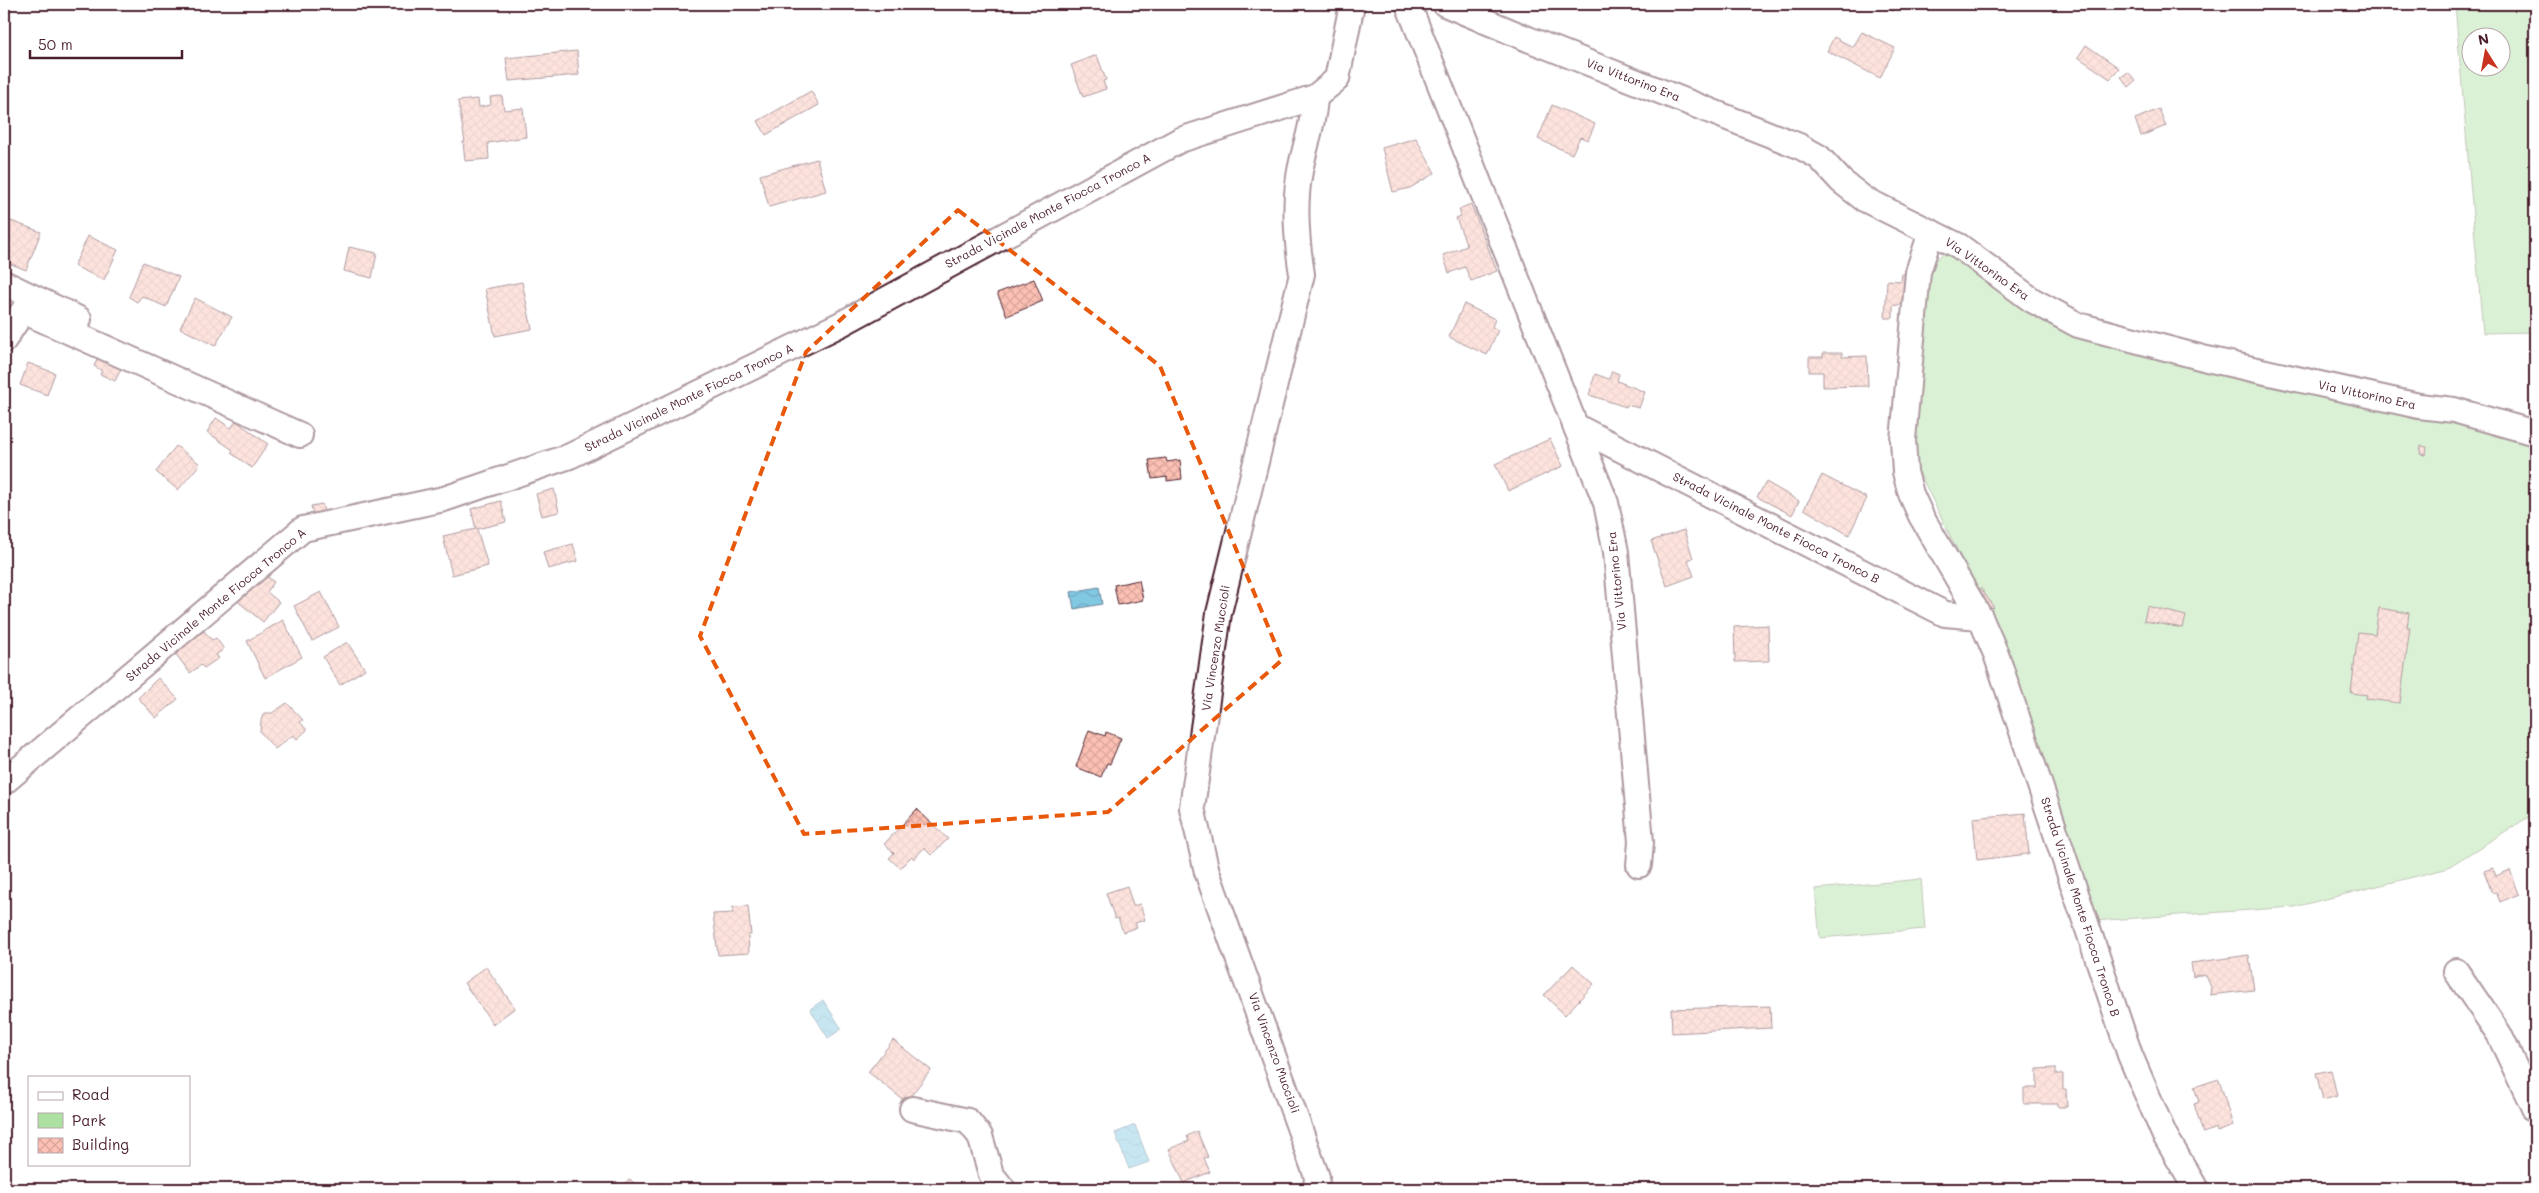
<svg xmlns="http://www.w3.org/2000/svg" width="2539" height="1193" font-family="Mali,sans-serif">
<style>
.park{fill:#ade1a2;stroke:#7c8066;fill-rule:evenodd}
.water{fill:url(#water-waves);stroke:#6b8499}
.building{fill:url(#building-cross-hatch);stroke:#4a1f2b}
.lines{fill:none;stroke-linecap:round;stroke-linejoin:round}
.street-casing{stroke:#4a1f2b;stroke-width:28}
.street{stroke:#fff;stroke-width:24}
.marked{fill:none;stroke:#e8590c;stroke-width:4;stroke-dasharray:10 6;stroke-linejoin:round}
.labels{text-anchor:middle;stroke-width:5;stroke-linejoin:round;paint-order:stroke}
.street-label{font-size:12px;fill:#4a1f2b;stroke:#fff}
</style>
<defs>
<pattern id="water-waves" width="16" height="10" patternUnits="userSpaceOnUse" patternTransform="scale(1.25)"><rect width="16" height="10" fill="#81c8e2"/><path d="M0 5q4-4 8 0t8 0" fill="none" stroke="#71abc2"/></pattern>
<pattern id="building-cross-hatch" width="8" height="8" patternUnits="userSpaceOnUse" patternTransform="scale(1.25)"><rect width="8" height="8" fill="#fcc1b4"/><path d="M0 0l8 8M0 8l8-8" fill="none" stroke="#daa59b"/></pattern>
</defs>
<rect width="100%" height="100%" fill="#fff"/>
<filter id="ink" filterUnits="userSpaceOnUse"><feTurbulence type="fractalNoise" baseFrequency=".02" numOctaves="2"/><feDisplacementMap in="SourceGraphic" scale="10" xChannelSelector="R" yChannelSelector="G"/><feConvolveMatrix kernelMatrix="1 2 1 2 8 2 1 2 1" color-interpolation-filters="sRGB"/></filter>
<g filter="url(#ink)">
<g class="park">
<path d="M2455,4H2535V332L2483,333ZM2472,38H2502V68H2472Z"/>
<polygon points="1949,246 2085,327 2535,434 2535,813 2445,869 2294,907 2093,921 1995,627 1915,464 1920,279"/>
<polygon points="1921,879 1925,929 1820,938 1815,889"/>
</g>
<g class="water">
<polygon points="1099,587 1102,604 1074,609 1071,592"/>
<polygon points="823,1000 842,1029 828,1038 810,1009"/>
<polygon points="1135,1125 1149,1162 1129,1169 1115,1133"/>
</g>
<g class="building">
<polygon points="1878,4 1896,4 1893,11"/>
<polygon points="1862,32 1895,48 1880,78 1827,51 1834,37 1853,47"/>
<polygon points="2086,45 2119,68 2110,79 2078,57"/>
<polygon points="577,51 579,75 509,81 506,58"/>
<polygon points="1097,55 1106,80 1103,81 1106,89 1083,97 1071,65"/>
<polygon points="2128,72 2136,81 2129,87 2121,77"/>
<polygon points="811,91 819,105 766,135 758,121"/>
<polygon points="502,96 504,110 523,108 526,137 488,143 489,159 465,161 463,142 465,142 458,101 478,99 479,107 491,105 490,97"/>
<polygon points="1552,105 1595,124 1588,140 1580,137 1572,154 1538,139"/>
<polygon points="2159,109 2166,126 2141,136 2135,119"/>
<polygon points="1416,138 1435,173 1410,188 1393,192 1382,148"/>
<polygon points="817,159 826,191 769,207 760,175"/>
<polygon points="1471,204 1497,271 1471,281 1465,267 1449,273 1443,255 1467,246 1456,218 1461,216 1459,209"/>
<polygon points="11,221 41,232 26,270 4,261 4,240"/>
<polygon points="88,236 118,250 104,280 74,266"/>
<polygon points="349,247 377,253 372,278 344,271"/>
<polygon points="143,262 179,277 166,307 142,296 137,302 129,297"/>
<polygon points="1902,274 1910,275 1907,303 1893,306 1893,318 1885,318 1887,280 1901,281"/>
<polygon points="1034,279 1043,301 1007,316 997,293"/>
<polygon points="522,282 532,329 495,336 485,289"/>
<polygon points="195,298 232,317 215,346 180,328"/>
<polygon points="1464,304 1495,319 1492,327 1498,330 1487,355 1449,337"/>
<polygon points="101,352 124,363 115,381 100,374 102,371 94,366"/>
<polygon points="1823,353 1842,353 1842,357 1867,356 1868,386 1823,387 1823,372 1809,372 1809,357 1823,357"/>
<polygon points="28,363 55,373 47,395 20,385"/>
<polygon points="1612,371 1619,374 1617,381 1645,392 1639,408 1627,405 1626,407 1589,395 1595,374 1609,379"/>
<polygon points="216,418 231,428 236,421 268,444 252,468 231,453 233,450 207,432"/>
<polygon points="1550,439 1563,466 1508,491 1495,464"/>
<polygon points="176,446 200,464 178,490 156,472"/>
<polygon points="2421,446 2427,447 2426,455 2420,454"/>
<polygon points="1166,458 1167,462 1180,460 1182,479 1167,481 1167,477 1152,479 1149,460"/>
<polygon points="1822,475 1867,498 1849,535 1804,509"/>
<polygon points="1766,482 1799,501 1792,515 1757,497"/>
<polygon points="554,489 559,512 542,516 536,494"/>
<polygon points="501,501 506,522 477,529 488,566 452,575 443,536 476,529 471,509"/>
<polygon points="322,504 326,518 315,520 311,506"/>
<polygon points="1684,530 1693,558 1688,560 1694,576 1667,586 1651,541"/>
<polygon points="573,544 578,561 548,569 543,552"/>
<polygon points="260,570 274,582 267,592 279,602 263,622 235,599"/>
<polygon points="1139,580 1143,600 1118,605 1114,585"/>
<polygon points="1981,588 1994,608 1985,606 1975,590"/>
<polygon points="321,592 339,627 312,641 294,606"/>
<polygon points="2147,606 2186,616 2183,628 2144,621"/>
<polygon points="2379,608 2409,613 2407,627 2410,627 2400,703 2366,699 2367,695 2351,693 2358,632 2375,634"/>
<polygon points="283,620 302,657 265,678 247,641"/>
<polygon points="1768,625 1769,661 1735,662 1734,627"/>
<polygon points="195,631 198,635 204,631 212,640 216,638 224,649 216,655 219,658 204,668 201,665 190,673 172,649"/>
<polygon points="347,642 365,669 340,685 323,657"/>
<polygon points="158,678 178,699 156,718 138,698"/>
<polygon points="287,703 303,720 300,722 307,730 297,739 293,735 275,749 260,732 261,720 264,713 272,713"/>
<polygon points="1089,730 1105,736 1106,732 1121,738 1110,764 1107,763 1101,777 1076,767"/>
<polygon points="917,809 948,839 931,855 924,848 914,859 912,856 900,868 889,858 894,853 884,844"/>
<polygon points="2025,813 2029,854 1977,860 1973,818"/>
<polygon points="2493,868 2496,876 2510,870 2519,894 2500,902 2496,892 2492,893 2484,871"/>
<polygon points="1127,886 1133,906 1140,904 1145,920 1135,923 1137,927 1123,932 1118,918 1115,919 1106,893"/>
<polygon points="748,906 751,935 748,935 749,953 718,955 713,914 733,913 733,907"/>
<polygon points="2249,955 2254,990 2210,995 2211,987 2206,976 2198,975 2193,977 2191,963"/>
<polygon points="1573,965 1594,984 1565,1015 1544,995"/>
<polygon points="486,967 515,1008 493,1024 464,983"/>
<polygon points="1770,1006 1771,1028 1672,1033 1671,1009"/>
<polygon points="893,1040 931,1070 906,1102 868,1072"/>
<polygon points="2056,1068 2056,1074 2063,1074 2063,1089 2066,1089 2067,1107 2058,1107 2058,1104 2024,1104 2024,1088 2037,1088 2037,1069"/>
<polygon points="2331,1070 2337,1096 2323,1100 2316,1073"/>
<polygon points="2219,1079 2233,1126 2217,1132 2216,1128 2203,1133 2194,1104 2199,1102 2194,1087"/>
<polygon points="1197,1131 1208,1157 1204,1158 1210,1172 1184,1183 1169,1149 1189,1141 1187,1136"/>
<polygon points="630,1179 639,1189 618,1189"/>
</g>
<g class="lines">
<g class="street-casing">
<g id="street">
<polyline points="1408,4 1606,503 1616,552 1641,842 1639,865"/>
<polyline points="1445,4 1528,39 1799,146 1819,157 1841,181 1864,199 1959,246 2032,300 2078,325 2207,359 2419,406 2454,410 2535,433"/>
<path d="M1315,97C1314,125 1303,150 1299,177C1294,208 1297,243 1302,274L1219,613L1192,808L1207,872L1317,1177L1316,1189"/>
<polyline points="1931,232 1918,272 1903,440 1905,472 1911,494 1921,516 1980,617 1996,654 2130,1055 2164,1134 2196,1189"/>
<polyline points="4,283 79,319"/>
<polyline points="4,340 23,311 300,435"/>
<polyline points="1575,426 1945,614 1980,617"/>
<polyline points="4,782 303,529 444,499 570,456 841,324 1180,140 1315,97 1337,79 1352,4"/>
<polyline points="2456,971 2499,1034 2535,1110"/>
<polyline points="912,1109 968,1121 980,1136 991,1174 1003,1189"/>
</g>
</g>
<use href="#street" class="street"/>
</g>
</g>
<path d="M0 0H2539V1193H0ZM958,210L1160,366L1282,660L1108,812L804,834L700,636L806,352Z" fill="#fff" fill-opacity=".55" fill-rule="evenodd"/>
<path class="marked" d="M958,210L1160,366L1282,660L1108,812L804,834L700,636L806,352Z"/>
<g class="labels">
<g class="street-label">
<text transform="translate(1633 80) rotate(21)" y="4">Via Vittorino Era</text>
<text transform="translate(1048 211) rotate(-28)" y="4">Strada Vicinale Monte Fiocca Tronco A</text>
<text transform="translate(1987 269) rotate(35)" y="4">Via Vittorino Era</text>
<text transform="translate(2367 395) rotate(12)" y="4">Via Vittorino Era</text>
<text transform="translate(689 398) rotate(-26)" y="4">Strada Vicinale Monte Fiocca Tronco A</text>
<text transform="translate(1776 528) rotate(27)" y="4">Strada Vicinale Monte Fiocca Tronco B</text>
<text transform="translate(1617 581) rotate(-96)" y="4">Via Vittorino Era</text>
<text transform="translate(216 605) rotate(-40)" y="4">Strada Vicinale Monte Fiocca Tronco A</text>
<text transform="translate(1216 648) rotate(-81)" y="4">Via Vincenzo Muccioli</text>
<text transform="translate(2080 907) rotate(72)" y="4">Strada Vicinale Monte Fiocca Tronco B</text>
<text transform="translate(1274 1053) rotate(70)" y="4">Via Vincenzo Muccioli</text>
</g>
</g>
<rect width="2539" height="1193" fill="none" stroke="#fff" stroke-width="20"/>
<rect x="10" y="10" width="2519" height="1173" fill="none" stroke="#4a1f2b" stroke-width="2" filter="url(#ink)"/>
<rect x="28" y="1076" width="162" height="90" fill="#ffffff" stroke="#b7a5aa"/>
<rect x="38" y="1092" width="25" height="8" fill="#ffffff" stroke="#b7a5aa"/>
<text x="72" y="1100" font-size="15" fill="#4a1f2b">Road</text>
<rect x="38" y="1113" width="25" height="15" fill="#ade1a2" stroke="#b7a5aa"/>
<text x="72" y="1126" font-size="15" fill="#4a1f2b">Park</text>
<rect x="38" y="1138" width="25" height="15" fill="url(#building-cross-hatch)" stroke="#b7a5aa"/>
<text x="72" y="1150" font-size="15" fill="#4a1f2b">Building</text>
<g transform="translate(2486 52) rotate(349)"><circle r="24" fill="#ffffff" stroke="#b7a5aa"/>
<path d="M0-4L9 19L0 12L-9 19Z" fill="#c8321e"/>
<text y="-8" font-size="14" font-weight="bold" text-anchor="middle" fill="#4a1f2b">N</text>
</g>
<path d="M30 50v8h152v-8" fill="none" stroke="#4a1f2b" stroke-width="2.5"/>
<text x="38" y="50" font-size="15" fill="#4a1f2b" stroke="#ffffff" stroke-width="4" paint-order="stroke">50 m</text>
</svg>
